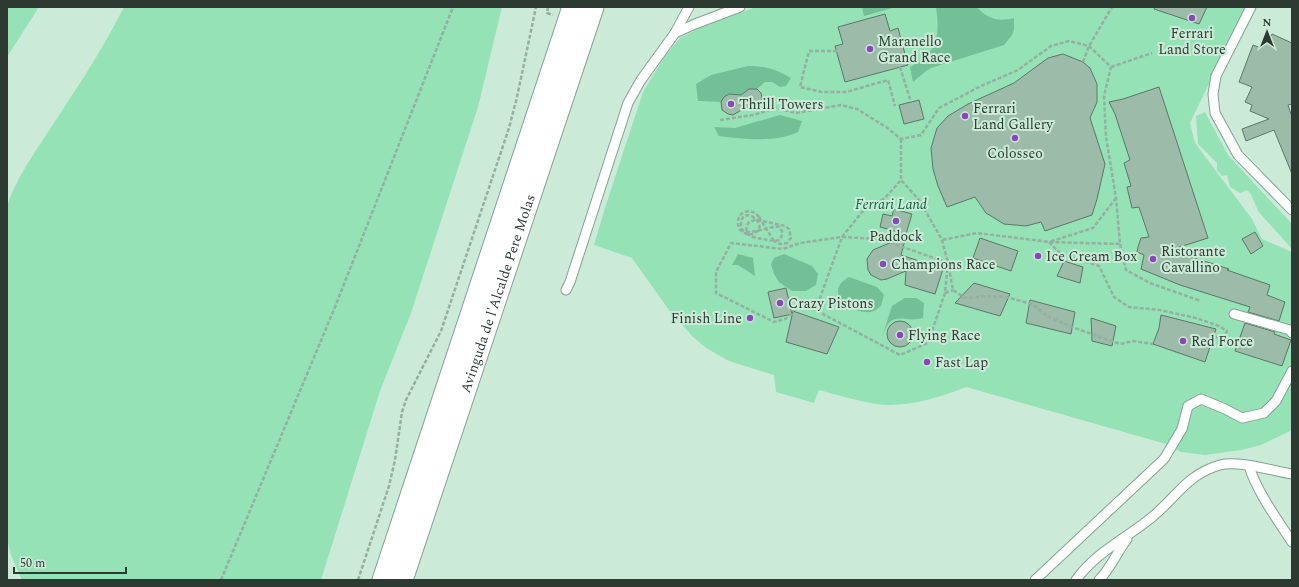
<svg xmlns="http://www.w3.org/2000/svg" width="1299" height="587" font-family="Spectral,serif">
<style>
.green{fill:#95e2b7}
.forest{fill:#73c096}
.building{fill:#9cbba9;stroke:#5b7867}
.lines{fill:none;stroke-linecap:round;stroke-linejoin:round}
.service-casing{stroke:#84a290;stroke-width:11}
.tertiary-casing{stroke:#84a290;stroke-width:23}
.path{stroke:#95afa0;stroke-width:2.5;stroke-dasharray:4 2;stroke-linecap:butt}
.service{stroke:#fff;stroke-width:9}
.tertiary{stroke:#fff;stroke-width:21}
.path-bridge{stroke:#95afa0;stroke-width:2.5;stroke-dasharray:4 2;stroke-linecap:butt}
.poi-dot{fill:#8b47ba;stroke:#cbebd8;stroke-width:1.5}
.labels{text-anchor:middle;stroke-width:4;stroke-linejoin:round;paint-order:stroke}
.poi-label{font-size:14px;fill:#2d3a32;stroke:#cbebd8;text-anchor:start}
.park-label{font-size:14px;font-style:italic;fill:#00643e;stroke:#cbebd8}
.street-label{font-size:14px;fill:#2d3a32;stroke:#cbebd8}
</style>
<rect width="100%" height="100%" fill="#cbebd8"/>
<g class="green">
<polygon points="7,7 39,7 7,57"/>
<path d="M124,7H502L478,107L411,313L380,391L321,580H22L11,555L7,539V206C16,179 33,155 48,132C75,91 102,51 124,7Z"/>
<path d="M756,7H1246L1190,123L1195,143L1252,219L1262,239L1292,252V430L1261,445L1241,450L1205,455L1181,452L1166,444L966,387C939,398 904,408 876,404C857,401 838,395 819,390L814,403L776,392L774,375L729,361L706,348L692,336L669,310L632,258L594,245L605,208L643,92L665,56L680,38L700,28Z"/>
<polygon points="1205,112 1228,155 1292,224 1292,249 1258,211 1251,194 1247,190 1240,193 1230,187 1227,175 1222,176 1217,170 1217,163 1198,144 1196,116"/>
</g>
<g class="forest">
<polygon points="862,7 896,7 864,16"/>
<path d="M936,7H977C987,19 999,22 1014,18V30L1012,35L1004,45L931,68L926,71L913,82L910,67C938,53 940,36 936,7Z"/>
<path d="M748,66C766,66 775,69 791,78L786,86L780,87L772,82H765L757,89H749L743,94L742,100L729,94L724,97L721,102L698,101L696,84L711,75Z"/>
<path d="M780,115L802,121L798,132C774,143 744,139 719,136L714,127L735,128Z"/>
<polygon points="738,254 753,258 755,276 738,265 732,265"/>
<polygon points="784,254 812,266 818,274 816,285 806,291 792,291 779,282 774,274 771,264 774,258"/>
<path d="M849,277L877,287L884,295L881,306C878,308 874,312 870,312C851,314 822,292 849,277Z"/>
<path d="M905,298H916L924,303L923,318C918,319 912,320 907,319C890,317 888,322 882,337L892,306Z"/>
</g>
<g class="building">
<polygon points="1155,7 1207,7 1199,24 1154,9"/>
<polygon points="885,14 890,31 898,28 908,65 845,82 835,46 843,44 838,27"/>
<polygon points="1272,34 1292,43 1292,104 1288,105 1292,117 1292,174 1274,130 1246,141 1242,129 1269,119 1250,111 1252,105 1245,102 1252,87 1239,82 1253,45 1261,48 1264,40 1268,42"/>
<polygon points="1063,54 1083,62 1090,68 1097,84 1097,102 1090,118 1105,164 1097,199 1092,215 1045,231 1041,222 1026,226 1004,224 986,213 975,197 947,207 938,186 933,169 931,148 937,128 948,116 968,104 1014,83 1048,58"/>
<polygon points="1159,87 1208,238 1170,250 1229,269 1227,270 1270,285 1267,295 1285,302 1279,321 1248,312 1250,307 1180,285 1141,269 1144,255 1137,252 1138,247 1141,238 1149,237 1139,207 1132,208 1127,187 1131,186 1124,163 1130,160 1115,114 1109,102 1123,99"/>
<polygon points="749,89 757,89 761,93 762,97 761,102 758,106 754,108 745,108 733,115 728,114 722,110 721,102 724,97 729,94 741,95"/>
<polygon points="919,100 924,119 904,124 899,105"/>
<polygon points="894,209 912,214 906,234 880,227 883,214 892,216"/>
<polygon points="1255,232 1263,246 1251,254 1242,239"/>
<polygon points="906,236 901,255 943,269 935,294 905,285 906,271 887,279 881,280 871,275 868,270 867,259 873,250"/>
<polygon points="980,238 1018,251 1011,271 973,258"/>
<polygon points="1064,261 1083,267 1080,283 1057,276"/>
<polygon points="974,283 1010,294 1000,316 955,303"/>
<polygon points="786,288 792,314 774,318 768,292"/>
<polygon points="1030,300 1075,312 1071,334 1026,323"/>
<polygon points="793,311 839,327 827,354 786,342"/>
<polygon points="1161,315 1216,329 1205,362 1153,344 1159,328"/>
<polygon points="1091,318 1116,326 1112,346 1092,341"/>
<circle cx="900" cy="334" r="13"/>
<polygon points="1245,323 1275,332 1274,334 1291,340 1282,366 1235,351"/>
</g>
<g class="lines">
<g class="service-casing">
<g id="service">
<polyline points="1251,7 1216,76 1213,94 1215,113 1238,155 1292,210"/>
<polyline points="675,33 695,24 740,7"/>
<polyline points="566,290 570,282 628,103 641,80 675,33 689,7"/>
<polyline points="1234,314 1290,330 1292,333"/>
<path d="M1249,466C1257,492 1277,519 1292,542"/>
<polyline points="1035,580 1164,459 1182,429 1188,406 1201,399 1225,409 1242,418 1264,413 1276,401 1292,371"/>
<path d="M1076,580C1095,553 1125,539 1151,518C1175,499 1187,474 1220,465C1238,460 1273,471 1292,474"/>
<path d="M1099,580C1111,568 1117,552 1127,539"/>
</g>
</g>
<g class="tertiary-casing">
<g id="tertiary">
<polyline points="383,580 573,7"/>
<path id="s1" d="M402,580L593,7"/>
</g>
</g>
<g class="path">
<polyline points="548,7 547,13 553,15"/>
<polyline points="837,51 809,51 800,87 822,92 846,92 888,80 895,106"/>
<polyline points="1083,62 1089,46 1112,7"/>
<polyline points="900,67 911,102"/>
<polyline points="1111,67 1152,53"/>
<polyline points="720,120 753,115 776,108 796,113 841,105 857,109 886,127 901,139 921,135 939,108 981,86 1018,70 1051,46 1069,41 1089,46 1111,67 1104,96 1106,137 1116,198 1120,244 1049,242 977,233 942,240"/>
<polyline points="901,139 901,180 885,198 862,212 842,237 820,298 793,310 792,314 785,319 774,322 716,293 716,272 731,243 783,249 800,243 842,237 880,239 948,263 953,290 965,298 991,296 1006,297 1032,304 1047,316 1072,327 1120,344 1133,341 1153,344"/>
<polyline points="1116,198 1093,228 1049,242 1061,254 1099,266 1114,297 1129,307 1160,310 1196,318 1219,326 1227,331 1224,337 1214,337"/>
<path d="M759,217C749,204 732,215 740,230L748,235C777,230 742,201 741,224C740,241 769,225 779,227L782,231C782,235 782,238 779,240C774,242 768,240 763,239C753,238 741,235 749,222L755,220H758L785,226L789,229L791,238L787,243L780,244L774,241"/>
<polyline points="1120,244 1126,270 1150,283 1201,301"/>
<polyline points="945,293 953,290"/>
<polyline points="806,305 900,355 928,343 945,293 948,263 942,240 920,201 901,180"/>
<polyline points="221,580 335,307 453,7"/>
<polyline points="358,580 389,486 395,460 402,412 406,400 441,331 509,128 517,97 536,7"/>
</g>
<use href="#service" class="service"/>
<use href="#tertiary" class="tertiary"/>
<polyline class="path-bridge" points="759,217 774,241"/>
</g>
<g class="poi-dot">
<circle cx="1192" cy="18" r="4"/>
<circle cx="870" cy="49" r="4"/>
<circle cx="731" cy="104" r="4"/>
<circle cx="965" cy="116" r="4"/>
<circle cx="1015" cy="138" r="4"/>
<circle cx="896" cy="221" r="4"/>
<circle cx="1038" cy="256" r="4"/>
<circle cx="1153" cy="259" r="4"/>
<circle cx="883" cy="264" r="4"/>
<circle cx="780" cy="303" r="4"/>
<circle cx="750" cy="318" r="4"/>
<circle cx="900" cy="335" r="4"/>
<circle cx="1183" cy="341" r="4"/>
<circle cx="927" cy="362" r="4"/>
</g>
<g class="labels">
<g class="poi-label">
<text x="1192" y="38" text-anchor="middle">Ferrari<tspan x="1192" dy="16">Land Store</tspan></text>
<text x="878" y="46">Maranello<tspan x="878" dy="16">Grand Race</tspan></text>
<text x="739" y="109">Thrill Towers</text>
<text x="973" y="113">Ferrari<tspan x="973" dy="16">Land Gallery</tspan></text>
<text x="1015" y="158" text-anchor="middle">Colosseo</text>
<text x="896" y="241" text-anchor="middle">Paddock</text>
<text x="1161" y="256">Ristorante<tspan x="1161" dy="16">Cavallino</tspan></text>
<text x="1046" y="261">Ice Cream Box</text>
<text x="891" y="269">Champions Race</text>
<text x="788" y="308">Crazy Pistons</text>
<text x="742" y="323" text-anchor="end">Finish Line</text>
<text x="908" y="340">Flying Race</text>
<text x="1191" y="346">Red Force</text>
<text x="935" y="367">Fast Lap</text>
</g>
<g class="park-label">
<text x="891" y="209">Ferrari Land</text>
</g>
<g class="street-label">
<text dy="5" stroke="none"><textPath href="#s1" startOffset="302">Avinguda de l'Alcalde Pere Molas</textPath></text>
</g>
</g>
<rect width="1299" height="587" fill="none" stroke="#2d3a32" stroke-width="16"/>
<g transform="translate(1267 32)" stroke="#cbebd8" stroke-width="3" paint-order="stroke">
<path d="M0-3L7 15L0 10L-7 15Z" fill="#2d3a32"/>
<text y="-6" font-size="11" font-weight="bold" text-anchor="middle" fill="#2d3a32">N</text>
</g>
<path d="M14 567v6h112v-6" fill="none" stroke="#2d3a32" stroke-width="2"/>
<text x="20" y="567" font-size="12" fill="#2d3a32" stroke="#cbebd8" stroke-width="3" paint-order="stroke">50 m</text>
</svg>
